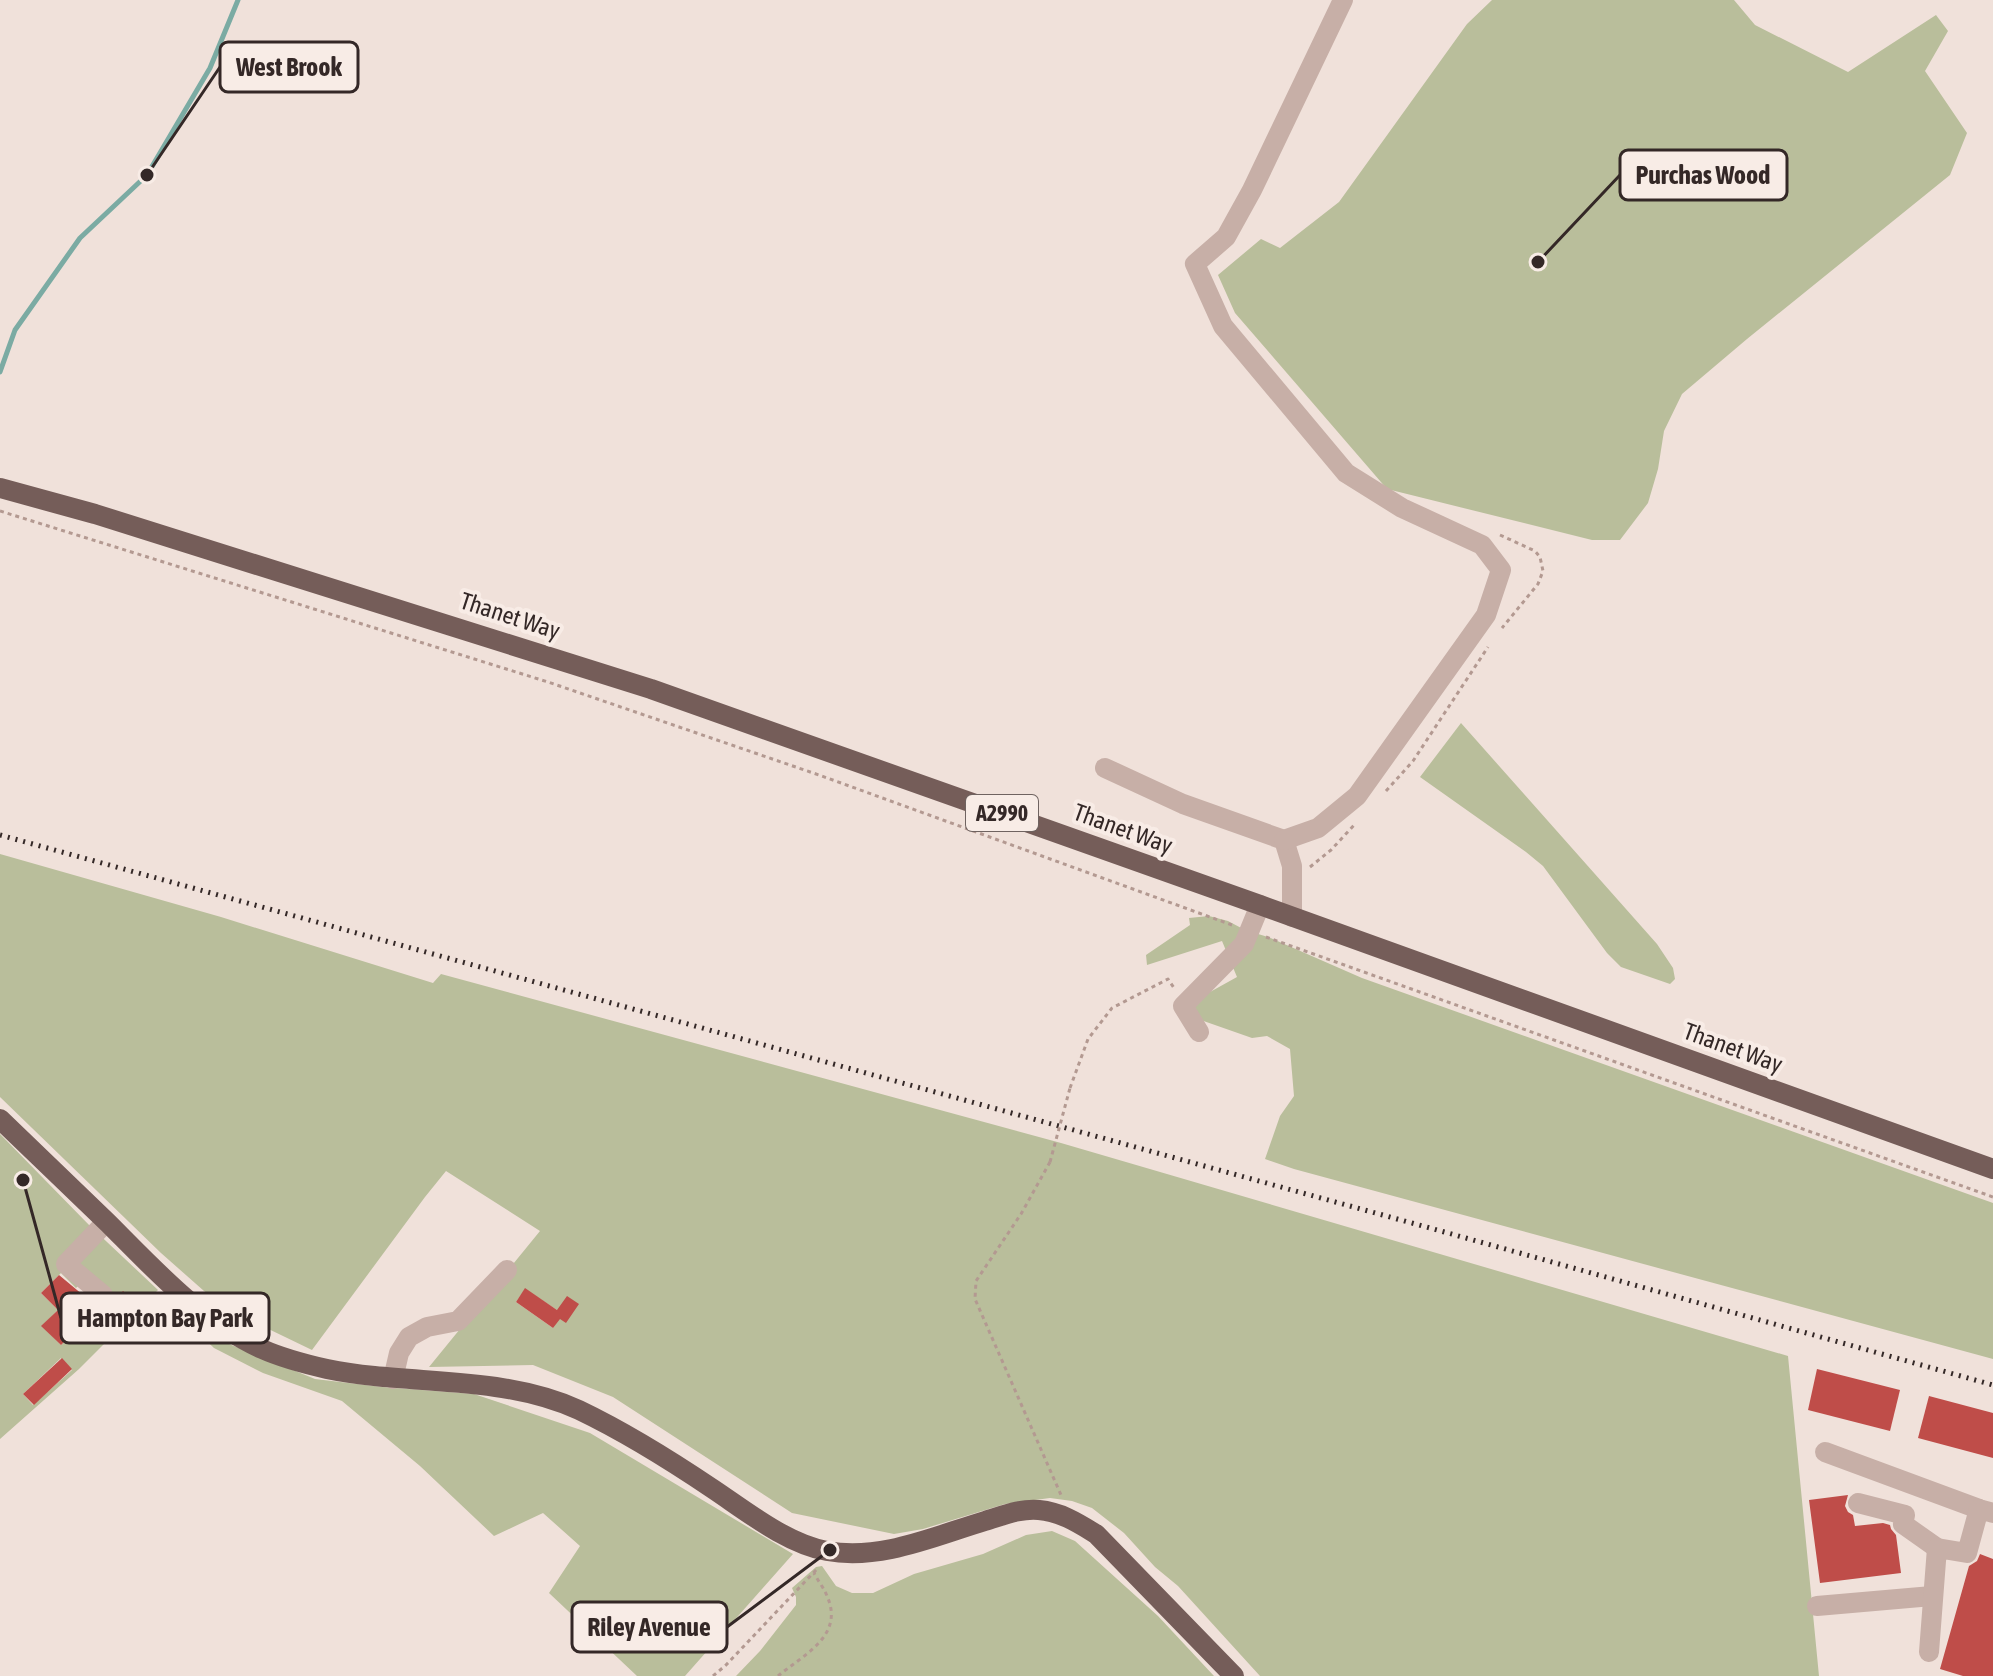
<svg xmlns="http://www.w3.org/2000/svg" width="1993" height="1676" font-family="'Asap Condensed',sans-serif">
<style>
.green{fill:#b9be9b;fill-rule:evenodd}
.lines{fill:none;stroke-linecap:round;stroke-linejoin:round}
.stream{stroke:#7baba3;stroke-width:5}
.building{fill:#bf4d49}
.path{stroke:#b39991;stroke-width:3;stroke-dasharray:4 4;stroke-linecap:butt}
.minor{stroke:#c7afa7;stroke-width:20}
.major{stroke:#755d59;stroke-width:20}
.rail{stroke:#342827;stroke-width:5;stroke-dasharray:2 6;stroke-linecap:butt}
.path-bridge{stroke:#b39991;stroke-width:3;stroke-dasharray:4 4;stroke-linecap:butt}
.labels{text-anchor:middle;stroke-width:8;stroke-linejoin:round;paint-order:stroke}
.shield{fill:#f8ece6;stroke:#6f6360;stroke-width:2}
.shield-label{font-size:22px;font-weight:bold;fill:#342827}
.street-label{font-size:24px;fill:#342827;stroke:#f8ece6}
.leader{fill:none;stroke:#342827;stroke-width:3}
.callout-dot{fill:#342827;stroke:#f8ece6;stroke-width:3}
.callout{fill:#f8ece6;stroke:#342827;stroke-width:3}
.callout-label{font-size:26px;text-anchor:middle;font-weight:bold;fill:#342827}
</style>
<rect width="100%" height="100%" fill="#f0e1da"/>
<g class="green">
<polygon points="1492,0 1734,0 1755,25 1848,72 1936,15 1948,31 1925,71 1967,133 1950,175 1747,339 1682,394 1664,431 1658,469 1648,503 1620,540 1592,540 1387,489 1235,313 1218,275 1261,239 1280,248 1339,202 1467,24"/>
<polygon points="1461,723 1657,944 1673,968 1675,979 1670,984 1621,967 1607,953 1543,866 1526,852 1420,777"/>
<path d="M0,854L221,917L433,983L441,974L1061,1143L1788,1356L1819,1676H1260L1178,1586L1155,1567L1124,1533L1092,1508L1072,1501L1050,1498L1005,1504L923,1529L894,1534L792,1513L613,1397L533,1365L429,1367L540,1231L446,1171L425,1197L312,1350L246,1318L204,1291L161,1253L0,1097ZM525,1289L557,1310L553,1328L516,1302Z"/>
<polygon points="1209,916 1228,921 1245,930 1268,937 1362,978 1993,1203 1993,1359 1294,1169 1265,1159 1280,1116 1294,1096 1290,1049 1267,1036 1252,1038 1195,1018 1192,1002 1237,977 1222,941 1147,965 1146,955 1190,925 1189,918"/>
<path d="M0,1134L90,1226L158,1290L79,1369L0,1439ZM61,1273L76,1288L80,1284L104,1309L102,1321L84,1339L75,1331L61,1345L42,1326L58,1310L41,1293ZM61,1358L72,1370L33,1405L23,1394Z"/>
<polygon points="195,1330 315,1379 382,1387 474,1394 590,1433 793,1554 685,1676 637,1676 549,1593 580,1546 543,1513 494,1536 420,1466 342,1401 263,1373 214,1348"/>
<polygon points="1052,1531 1075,1541 1158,1616 1214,1676 736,1676 760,1651 796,1605 796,1597 792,1588 816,1567 822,1566 836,1586 852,1593 873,1593 914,1574 983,1554 1026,1535"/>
</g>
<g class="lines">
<polyline class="stream" points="0,372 15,330 80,238 147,175 210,68 238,0"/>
</g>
<g class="building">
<polygon points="59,1275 95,1305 103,1308 109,1313 83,1339 75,1331 61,1345 41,1326 58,1310 41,1293"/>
<polygon points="525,1288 557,1310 567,1296 579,1304 566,1323 560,1319 553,1328 516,1302"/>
<polygon points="123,1291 138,1305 123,1320 109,1307"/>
<polygon points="62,1358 72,1369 34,1405 23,1394"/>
<polygon points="1817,1369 1900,1390 1890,1431 1808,1410"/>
<polygon points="1929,1396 1993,1413 1993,1458 1918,1438"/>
<polygon points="1848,1495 1845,1506 1848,1512 1853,1515 1855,1526 1883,1523 1890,1525 1891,1529 1896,1535 1901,1573 1820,1583 1809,1500"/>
<polygon points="1980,1554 1993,1559 1993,1676 1963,1676 1940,1669 1969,1566 1977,1561"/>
</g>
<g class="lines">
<g class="path">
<polyline points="0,511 548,682 819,775 1232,925"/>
<polyline points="1500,535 1535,551 1540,557 1543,571 1538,584 1502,628"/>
<polyline points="1386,791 1413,761 1488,647"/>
<polyline points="1310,867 1331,850 1356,823"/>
<polyline points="1266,937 1993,1197"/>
<polyline points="1070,1088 1088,1039 1112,1008 1168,979 1174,988"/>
<polyline points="1050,1162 1021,1214 976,1281 975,1299 1061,1495"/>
<polyline points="713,1676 726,1665 817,1569"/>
<path d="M778,1676C803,1655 845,1636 827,1596C824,1588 818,1581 814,1573"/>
</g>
<g class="minor">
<polyline points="1105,768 1183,804 1284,840 1292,866 1292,917"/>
<polyline points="1284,840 1318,828 1357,796 1486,615 1501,570 1482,545 1402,508 1346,473 1223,326 1195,264 1226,237 1252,190 1343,0"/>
<polyline points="1199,1032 1183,1006 1244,944 1260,905"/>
<polyline points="103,1295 66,1264 106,1222"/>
<polyline points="393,1379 399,1353 409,1337 427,1327 458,1321 507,1270"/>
<polyline points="1825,1452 1979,1509"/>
<polyline points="1858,1503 1905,1515 1903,1524 1937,1548"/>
<polyline points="1817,1606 1932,1596"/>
<polyline points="1929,1652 1937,1548 1967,1553 1979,1509 1993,1513"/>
</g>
<g class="major">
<polyline points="0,488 95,514 651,689 1260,905 1993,1169"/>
<path d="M0,1119C36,1154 72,1188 108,1223C153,1268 202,1322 262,1349C282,1358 305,1364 327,1369C409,1386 501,1374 579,1410C625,1432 670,1460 713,1489C746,1511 787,1544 827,1551C880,1561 935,1536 985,1521C1002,1516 1021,1508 1039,1510C1061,1512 1078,1523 1096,1534L1234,1676"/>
</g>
<polyline class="rail" points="0,835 1430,1228 1993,1385"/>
<polyline class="path-bridge" points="1050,1162 1070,1088"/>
</g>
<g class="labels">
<rect class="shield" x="966" y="795" width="72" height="36" rx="6"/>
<g class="shield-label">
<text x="1002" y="821">A2990</text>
</g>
<g class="street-label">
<text transform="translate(510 616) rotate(18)" y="8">Thanet Way</text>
<text transform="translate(1123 829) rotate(20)" y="8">Thanet Way</text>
<text transform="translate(1733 1048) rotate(20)" y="8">Thanet Way</text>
</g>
</g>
<path class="leader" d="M147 175L220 67M1538 262L1620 175M23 1180L61 1318M830 1550L727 1627"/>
<g class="callout-dot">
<circle cx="147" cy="175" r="8"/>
<circle cx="1538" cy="262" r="8"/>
<circle cx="23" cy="1180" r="8"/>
<circle cx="830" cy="1550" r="8"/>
</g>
<g class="callout">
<rect x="220" y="42" width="138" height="50" rx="8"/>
<rect x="1620" y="150" width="167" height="50" rx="8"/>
<rect x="61" y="1293" width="208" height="50" rx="8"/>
<rect x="572" y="1602" width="155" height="50" rx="8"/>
</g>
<g class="callout-label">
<text x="289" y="76">West Brook</text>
<text x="1703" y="184">Purchas Wood</text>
<text x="165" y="1327">Hampton Bay Park</text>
<text x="649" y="1636">Riley Avenue</text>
</g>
</svg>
